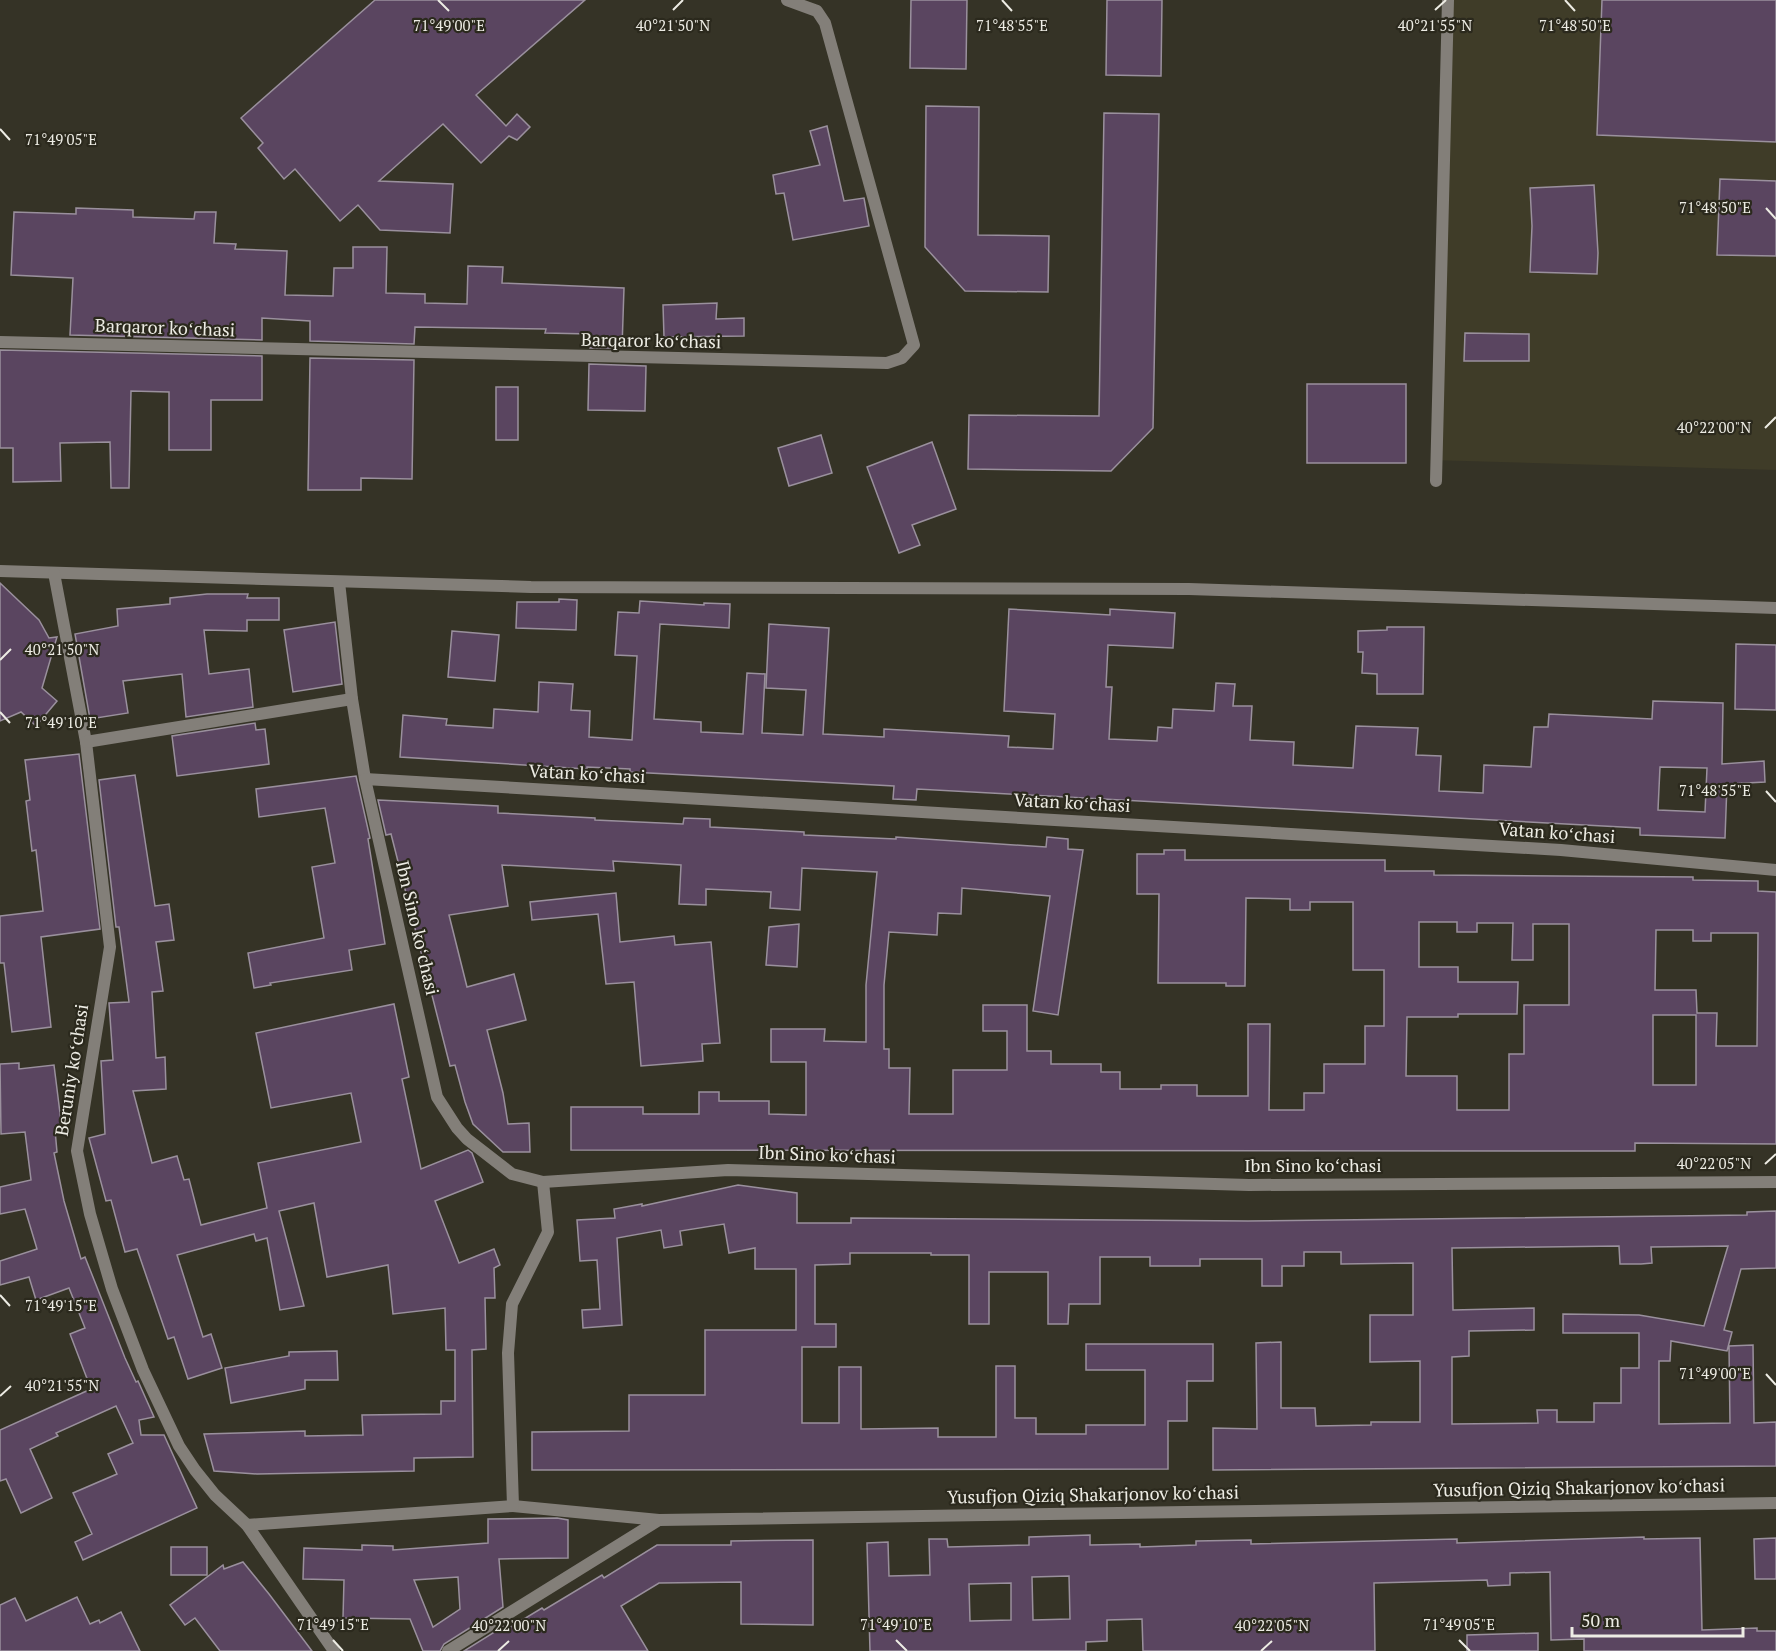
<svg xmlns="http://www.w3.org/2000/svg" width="1776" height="1651" font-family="'PT Serif',serif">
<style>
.built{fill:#3f3c28}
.building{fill:#5a4560;stroke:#9a909d;stroke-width:1.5;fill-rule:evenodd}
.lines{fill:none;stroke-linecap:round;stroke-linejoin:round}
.street{stroke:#837f79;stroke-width:12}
.ticks{fill:none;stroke:#edece4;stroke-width:2}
.labels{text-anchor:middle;stroke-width:4.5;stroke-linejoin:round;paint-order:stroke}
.street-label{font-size:18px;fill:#edece4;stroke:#2b291d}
.ticks-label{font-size:15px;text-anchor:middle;fill:#edece4;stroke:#2b291d;stroke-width:4.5;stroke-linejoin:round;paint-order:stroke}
</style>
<rect width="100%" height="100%" fill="#353326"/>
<polygon class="built" points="1448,0 1776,0 1776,470 1431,460"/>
<g class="building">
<polygon points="375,0 585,0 476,95 506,126 517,114 530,127 517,140 509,136 481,163 443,124 379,181 453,184 450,233 380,230 358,205 340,221 295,169 284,179 258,148 263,143 241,118"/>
<polygon points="911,0 967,0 966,69 910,68"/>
<polygon points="1107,0 1162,0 1161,76 1106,75"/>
<polygon points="1602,0 1776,0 1776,142 1597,135"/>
<polygon points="926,106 979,107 978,235 1049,236 1048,292 965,291 925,247"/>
<polygon points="1104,113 1159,114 1153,428 1111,471 968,469 969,415 1099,416"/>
<polygon points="827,126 844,201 864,198 869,226 793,240 784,193 776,194 773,175 820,165 810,131"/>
<polygon points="1720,179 1776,181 1776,256 1717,255"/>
<polygon points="1594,185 1598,253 1597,274 1530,272 1532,226 1530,188"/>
<polygon points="76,208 133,210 133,217 194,219 195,212 216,212 214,243 236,244 235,249 287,251 285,295 333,296 334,268 353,268 353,247 387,247 386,293 425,294 425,303 467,304 468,266 503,267 502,283 624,288 622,348 590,348 590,334 545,333 546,329 415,327 414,344 310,341 310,321 262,318 262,340 70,335 73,278 11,275 14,212 76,214"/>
<polygon points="717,303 716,319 744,318 744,336 664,337 663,305"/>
<polygon points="1465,333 1529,334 1529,361 1464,361"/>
<polygon points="0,350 262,356 262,400 211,400 211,450 169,450 169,392 131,391 129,488 111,488 110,442 60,443 61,481 13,482 13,448 0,448"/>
<polygon points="310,358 414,360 412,479 361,478 361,490 308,490"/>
<polygon points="589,364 646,366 645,411 588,410"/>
<rect x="1307" y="384" width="99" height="79"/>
<rect x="496" y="387" width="22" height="53"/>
<polygon points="821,435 832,473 789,486 778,448"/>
<polygon points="932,442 956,509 912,525 920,545 899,553 867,467"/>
<polygon points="0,583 39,620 49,638 57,637 42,688 57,701 36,726 21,712 0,721"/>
<polygon points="207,594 248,594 247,598 279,598 279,620 247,620 247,631 204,630 209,674 249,669 253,707 186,717 182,674 123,681 128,713 90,719 75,634 118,626 117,609 170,604 170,598"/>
<polygon points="559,599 577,600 576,630 516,628 517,602 559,602"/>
<path d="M640,601L704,605V603L730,604L729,628L660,624L654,719L701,722V732L743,734L747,673L765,674L762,733L803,735L806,690L766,688L769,624L829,628L823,734L884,737V729L1009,736L1008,747L1053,749L1055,714L1004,711L1009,609L1110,615V609L1175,613L1173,648L1108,645L1106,687H1112L1109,739L1157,741L1158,727L1172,728L1173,709L1214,711L1216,683L1235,684L1233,706H1252L1250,740L1294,742L1293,765L1353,768L1356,726L1418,728L1416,755L1441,756L1439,791L1483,793L1484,765L1531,767L1534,727H1548L1549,714L1652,719L1653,701L1723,703L1722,764L1764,761L1765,782L1727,784L1725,838L1640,835V828L917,789L916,800L893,799L894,786L630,772V769L587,767V769L400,757L403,715L447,719L446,725L493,728L494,709L538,712L539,682L573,684L571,710L590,711L589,737L632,740L637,656L615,655L618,612L639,613ZM1660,767L1707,768L1705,812L1658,810Z"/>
<polygon points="335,622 342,684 293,692 284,630"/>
<polygon points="1387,627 1424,627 1423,694 1377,694 1377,674 1362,673 1363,652 1358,652 1358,631 1387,630"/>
<polygon points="452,631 499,635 495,681 448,677"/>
<polygon points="1736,644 1776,645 1776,710 1735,709"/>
<polygon points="255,723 256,730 265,729 269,764 177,776 172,736"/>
<polygon points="79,754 100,929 41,937 51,1027 12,1032 4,963 0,963 0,916 43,911 36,850 32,851 26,801 30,800 25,760"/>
<polygon points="135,775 155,906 169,904 174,940 156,942 163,991 152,992 156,1058 165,1057 166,1089 133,1091 152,1163 177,1156 184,1180 189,1179 201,1225 267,1208 258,1163 361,1142 351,1093 271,1108 256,1033 394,1004 409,1077 402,1079 421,1169 468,1150 472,1153 483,1182 435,1201 459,1263 494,1249 500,1265 494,1268 495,1298 485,1298 486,1349 472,1350 473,1457 414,1458 414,1471 257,1474 214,1471 204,1434 305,1431 305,1436 363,1435 362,1415 441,1414 441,1401 455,1401 455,1350 446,1350 445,1308 393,1314 388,1265 327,1277 314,1203 279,1211 304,1306 280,1310 267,1238 256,1241 254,1234 177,1255 203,1337 211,1334 222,1368 188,1379 174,1337 168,1339 137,1249 125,1252 111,1200 106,1201 89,1138 105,1134 101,1061 113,1060 109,1003 129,1002 119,927 116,927 99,780"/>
<polygon points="356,776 370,838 368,839 385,944 349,950 352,970 270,983 271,985 254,988 248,953 324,938 312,867 335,863 325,808 259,817 256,789"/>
<path d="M378,800L498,806V813L595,818V820L683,824L684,818L710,819V827L804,832V835L896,839V837L1046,847L1047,837L1068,839V849L1083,850L1058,1015L1033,1011L1050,896L962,888L961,914L938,913L937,935L889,932L884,985V1049H889V1068H910L909,1114H953V1070H1007V1031H983V1005H1027V1051H1051V1064H1101V1072H1120V1089H1161V1085H1197V1096H1248V1024H1270L1269,1110H1304V1093H1324V1064H1365V1026H1384V970H1353V902H1310V910H1290V899L1246,898L1245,986H1226V983H1158L1159,894H1137V854H1164V850H1185V860H1385V871H1434V875L1693,877V880L1758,881V891L1776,892V1144L1635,1143V1151L571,1150V1107H643V1114H699V1092H719V1101H769V1114L806,1115V1062H771V1029H825L824,1041L866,1042V985L877,872L802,868L800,910L770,908L771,892L706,889V905L679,904L681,865L613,861L614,871L502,865L508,906L449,915L467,987L514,974L526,1020L487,1030L503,1093L508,1124L529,1123L530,1152H503L473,1124L465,1102L455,1065L450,1066L391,834L386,835ZM1419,922H1457V932H1477V923H1513L1512,960H1533V924H1569V1005H1524V1054H1509V1110H1457V1076H1406L1407,1017H1458V1014H1517L1518,982H1458V967H1419ZM1656,930H1693V941H1711V933H1758L1757,1046H1716L1717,1013H1697L1696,990H1655ZM1653,1015H1696V1085H1653Z"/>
<polygon points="616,893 620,942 674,936 675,945 711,942 720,1043 702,1044 703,1061 641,1066 634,982 606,984 598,914 532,920 530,902"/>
<polygon points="799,924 797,967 766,965 769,927"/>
<polygon points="19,1063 19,1069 54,1065 62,1129 55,1130 57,1152 54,1153 64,1201 81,1259 85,1257 125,1358 136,1382 138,1381 154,1417 139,1420 141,1435 164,1435 197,1508 83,1560 75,1542 92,1534 73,1493 117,1474 108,1454 133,1443 116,1406 56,1433 58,1436 30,1449 52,1498 21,1513 6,1479 0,1481 0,1430 91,1389 70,1334 85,1328 69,1288 36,1300 29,1277 0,1285 0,1261 37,1249 25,1209 0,1214 0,1187 31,1180 25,1132 1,1134 0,1064"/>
<path d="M738,1185L797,1193V1223H851V1218L1248,1221L1672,1216L1747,1215V1212L1776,1211V1268L1741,1269L1724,1330L1732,1332L1727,1351L1671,1341L1670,1361H1659V1424L1730,1423L1729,1346L1753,1345L1754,1423L1776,1422V1466L1213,1470V1428L1257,1429L1256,1343L1281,1342V1408H1315L1316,1426L1371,1425V1422H1420V1361L1370,1362V1315H1413V1263L1341,1264V1252H1304V1266H1282V1286H1262V1259H1200V1266H1150V1257H1100V1304H1069L1068,1324H1048V1272H989V1324H969V1255H931V1253H850V1264L815,1265V1324H836V1347H802V1423H839V1367H861V1429L938,1428V1437H996V1366H1015V1418H1036V1434H1086V1425H1145V1370H1086V1344H1213V1381H1187V1421H1168V1469L532,1470V1432L629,1431V1395H705V1330H796V1269H755V1248L729,1253L724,1224L680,1231L682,1245L664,1248L661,1230L617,1238L622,1325L583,1328L582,1310L600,1309L597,1260L580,1261L577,1220L615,1218L614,1209L642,1204V1206ZM1619,1246L1620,1264H1641L1652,1263L1651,1247L1728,1246L1704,1326L1639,1315L1563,1314V1333H1639V1368H1621V1403H1594V1422H1557V1410H1537L1538,1423L1452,1424V1357L1469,1356V1331L1534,1330V1308L1453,1310L1452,1248Z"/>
<polygon points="337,1351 338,1380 305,1380 305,1389 231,1403 225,1368 289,1356 289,1352"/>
<path d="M557,1518L568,1520V1558L499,1559L503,1607L444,1644L440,1651H423L410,1619L343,1618L344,1580L303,1579L304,1548L362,1550V1545L393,1546V1550L488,1543V1519ZM458,1577L460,1609L433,1627L414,1580Z"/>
<path d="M1090,1535V1545L1140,1544V1547L1196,1545V1541L1251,1540V1544L1457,1539V1543L1644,1537V1539L1700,1538L1702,1630L1757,1628V1631H1776V1651H1584V1639L1551,1640L1550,1572L1510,1573V1585L1488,1586L1487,1580L1374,1583L1375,1651H1143L1142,1619L1107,1620V1641L1086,1642V1651H870L867,1543L888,1542L889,1576L930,1575L929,1539H947L948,1547L1029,1545V1537ZM1069,1576L1070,1619L1033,1620L1032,1577ZM1011,1583V1620L970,1621L969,1584Z"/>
<polygon points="1776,1538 1776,1579 1755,1579 1754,1539"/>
<polygon points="813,1540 813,1625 741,1624 741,1582 659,1583 621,1606 648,1651 464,1651 504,1626 504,1631 542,1608 544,1610 602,1575 604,1578 657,1545 731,1545 731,1541"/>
<rect x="171" y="1547" width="36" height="28"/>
<polygon points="243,1562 269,1594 312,1651 220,1651 195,1618 185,1625 170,1605 223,1565 224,1569"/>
<polygon points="77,1597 90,1624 99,1620 100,1623 121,1612 140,1651 0,1651 0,1605 15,1598 26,1621"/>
<polygon points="1538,1633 1538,1651 1467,1651 1467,1635"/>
</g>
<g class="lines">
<g class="street">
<polyline points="0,342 887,363 902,358 914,345 825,23 817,11 787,0"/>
<polyline points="1436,481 1448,0"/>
<polyline points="0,571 531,587 1189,589 1776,608"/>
<polyline points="54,573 86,742 110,947 77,1151 90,1214 112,1289 143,1370 179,1446 195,1470 215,1495 247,1525 334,1651"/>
<polyline points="339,582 352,699 365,779 437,1097 457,1128 467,1139 512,1174 543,1182 728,1170 1249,1185 1776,1182"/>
<polyline points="86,742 352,699"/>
<polyline points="365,779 1561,850 1776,870"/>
<polyline points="513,1506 659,1520"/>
<polyline points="247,1525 513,1506 508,1353 512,1304 548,1232 543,1182"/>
<polyline points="448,1651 659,1520 1776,1503"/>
</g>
</g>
<path class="ticks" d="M438,0L449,11M1002,0L1012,11M1565,0L1575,11M673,10L683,0M1435,10L1446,0M0,129L10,140M1766,208L1776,219M1765,428L1776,417M0,660L11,649M0,712L10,723M1766,791L1776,802M1765,1164L1776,1154M0,1295L10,1306M1766,1374L1776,1385M0,1396L11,1386M333,1640L343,1651M896,1640L907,1651M1459,1640L1470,1651M498,1651L509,1641M1261,1651L1272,1641"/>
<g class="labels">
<g class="street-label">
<text transform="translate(165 328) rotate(2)" y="6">Barqaror koʻchasi</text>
<text transform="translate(651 341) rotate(1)" y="6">Barqaror koʻchasi</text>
<text transform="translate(587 774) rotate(3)" y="6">Vatan koʻchasi</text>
<text transform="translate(1072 803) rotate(3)" y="6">Vatan koʻchasi</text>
<text transform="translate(1557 833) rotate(4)" y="6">Vatan koʻchasi</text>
<text transform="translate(417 928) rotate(77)" y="6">Ibn Sino koʻchasi</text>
<text transform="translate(72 1070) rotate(-81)" y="6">Beruniy koʻchasi</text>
<text transform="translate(827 1155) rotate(2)" y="6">Ibn Sino koʻchasi</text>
<text x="1313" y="1172">Ibn Sino koʻchasi</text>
<text transform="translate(1579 1488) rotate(-1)" y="6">Yusufjon Qiziq Shakarjonov koʻchasi</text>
<text transform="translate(1093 1495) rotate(-1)" y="6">Yusufjon Qiziq Shakarjonov koʻchasi</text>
</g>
</g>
<g class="ticks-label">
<text x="673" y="31">40°21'50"N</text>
<text x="1435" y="31">40°21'55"N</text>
<text x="449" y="31">71°49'00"E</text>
<text x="1012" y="31">71°48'55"E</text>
<text x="1575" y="31">71°48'50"E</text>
<text x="61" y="145">71°49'05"E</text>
<text x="1715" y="213">71°48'50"E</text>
<text x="1714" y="433">40°22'00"N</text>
<text x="62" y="655">40°21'50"N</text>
<text x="61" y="728">71°49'10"E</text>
<text x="1715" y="796">71°48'55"E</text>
<text x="1714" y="1169">40°22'05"N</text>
<text x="61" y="1311">71°49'15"E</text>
<text x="1715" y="1379">71°49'00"E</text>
<text x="62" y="1391">40°21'55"N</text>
<text x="333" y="1630">71°49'15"E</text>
<text x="896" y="1630">71°49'10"E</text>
<text x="1459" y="1630">71°49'05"E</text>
<text x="509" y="1631">40°22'00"N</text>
<text x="1272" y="1631">40°22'05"N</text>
</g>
<path d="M1572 1627v9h171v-9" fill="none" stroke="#edece4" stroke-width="3"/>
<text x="1581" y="1627" font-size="18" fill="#edece4" stroke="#2b291d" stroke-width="4.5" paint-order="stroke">50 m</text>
</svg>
